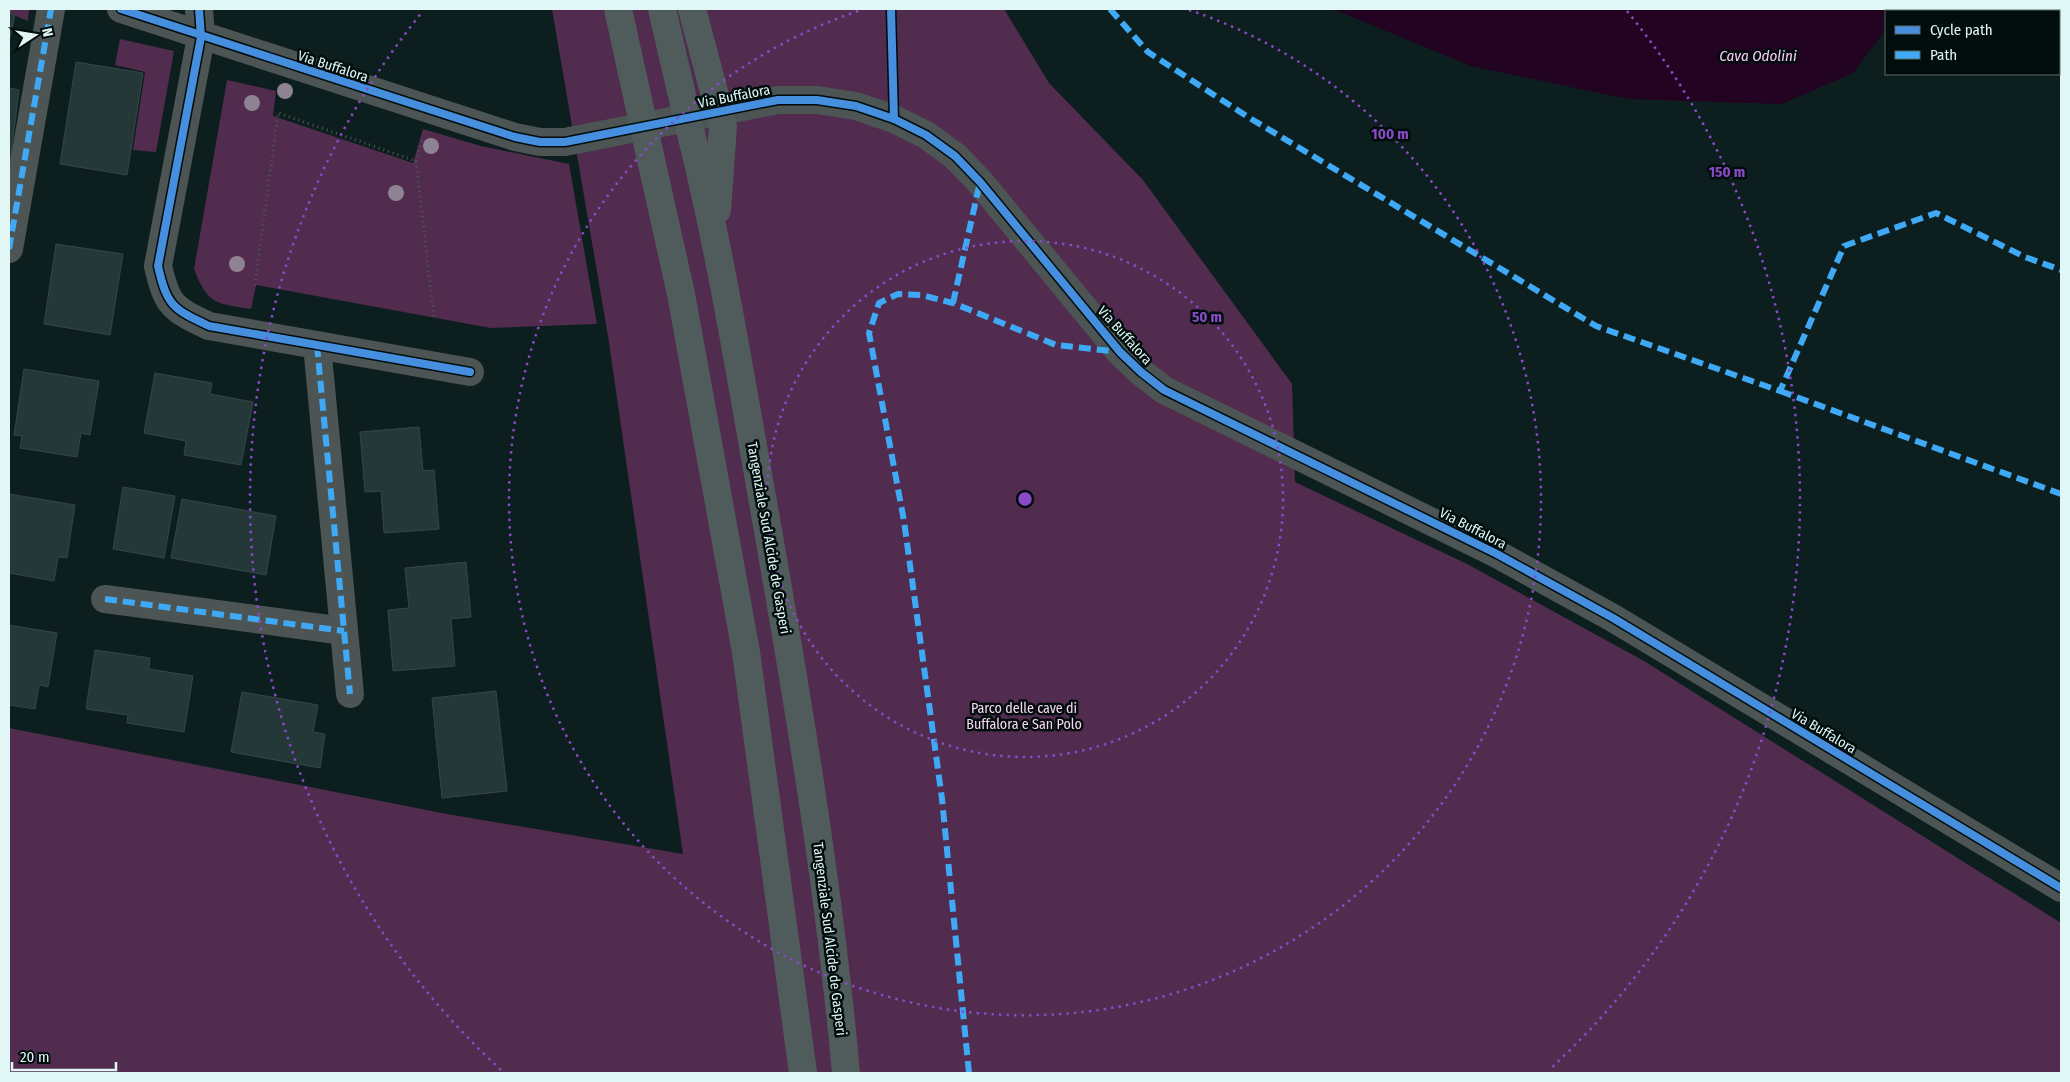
<svg xmlns="http://www.w3.org/2000/svg" width="2070" height="1082" font-family="'Fira Sans Condensed',sans-serif">
<style>
.green{fill:#512c4f}
.water{fill:#220321}
.building{fill:#243838;stroke:#364646}
.lines{fill:none;stroke-linecap:round;stroke-linejoin:round}
.path{stroke:#4e5958;stroke-width:3;stroke-dasharray:1 4;stroke-linecap:butt}
.minor{stroke:#4c5554;stroke-width:28}
.trunk{stroke:#505c5c;stroke-width:28}
.trunk-bridge{stroke:#505c5c;stroke-width:28}
.quiet{stroke:#3fa9f5;stroke-width:6;stroke-dasharray:12 6;stroke-linecap:butt}
.cycleway-casing{stroke:#000d0c;stroke-width:11}
.cycleway{stroke:#468fdf;stroke-width:8}
.tree{fill:#8e8393}
.ring{fill:none;stroke:#8a4ac7;stroke-width:2.5;stroke-dasharray:2.5 5}
.labels{text-anchor:middle;stroke-width:5;stroke-linejoin:round;paint-order:stroke}
.street-label{font-size:14px;fill:#e1f7f6;stroke:#000d0c}
.park-label{font-size:14px;fill:#f8d6f2;stroke:#000d0c}
.water-label{font-size:15px;font-style:italic;fill:#feccf7;stroke:#000d0c}
.centre{fill:#8a4ac7;stroke:#000d0c;stroke-width:2.5}
.ring-label{font-size:15px;text-anchor:middle;font-weight:bold;fill:#8a4ac7;stroke:#000d0c;stroke-width:5;stroke-linejoin:round;paint-order:stroke}
</style>
<rect width="100%" height="100%" fill="#0c1e1e"/>
<g class="green">
<polygon points="9,9 29,9 28,21 9,13"/>
<polygon points="552,9 1004,9 1049,83 1143,180 1292,384 1295,482 1467,564 1644,661 2061,923 2061,1073 9,1073 9,728 447,814 683,854 608,336"/>
<polygon points="120,39 174,51 156,152 133,150 145,72 115,65"/>
<path d="M227,80L276,91L273,116L413,163L423,129L481,146L569,164L597,324L491,328L256,285L251,309C215,303 208,305 194,269Z"/>
</g>
<polygon class="water" points="1333,9 1902,9 1900,11 1886,11 1886,29 1853,73 1782,104 1628,99 1471,66"/>
<g class="building">
<polygon points="9,13 15,15 9,42"/>
<polygon points="76,62 143,73 127,175 60,164"/>
<polygon points="9,88 19,90 9,172"/>
<polygon points="56,244 123,254 110,335 44,324"/>
<polygon points="24,369 99,381 90,435 81,433 77,457 20,448 22,436 14,435"/>
<polygon points="155,373 212,383 210,394 253,402 241,465 184,455 186,441 144,433"/>
<polygon points="419,427 423,471 434,470 439,529 384,533 381,491 365,492 360,432"/>
<polygon points="123,487 175,496 164,558 113,549"/>
<polygon points="9,494 75,505 67,558 58,557 54,581 9,573"/>
<polygon points="182,499 276,516 266,575 171,558"/>
<polygon points="466,562 471,617 451,619 455,666 393,671 388,610 409,608 405,568"/>
<polygon points="9,625 57,633 48,687 39,685 35,709 9,705"/>
<polygon points="95,650 150,658 149,669 193,676 184,732 127,723 128,715 86,709"/>
<polygon points="496,691 507,791 442,798 432,698"/>
<polygon points="242,692 318,705 313,732 325,734 320,768 231,752"/>
</g>
<g class="lines">
<g class="path">
<polyline points="416,161 422,140"/>
<polyline points="255,285 278,113 416,161 434,318"/>
</g>
<g class="minor">
<polyline points="121,9 515,137 540,142 565,142 778,100 817,100 856,106 894,119 926,135 955,156 980,182 1120,352 1141,372 1164,390 1497,554 1613,618 2061,888"/>
<path d="M199,9L201,37L158,266C167,306 173,309 209,326L470,372"/>
<polyline points="9,249 51,9"/>
<polyline points="317,345 350,694"/>
<polyline points="105,599 344,631"/>
</g>
<g class="trunk">
<polyline points="618,9 638,100"/>
<polyline points="662,9 681,91"/>
<polyline points="692,9 712,84"/>
<path d="M694,146C723,265 742,386 764,508C797,695 829,884 846,1073"/>
<polyline points="650,155 681,294 746,652 803,1073"/>
<polyline points="717,210 722,140"/>
</g>
<g class="trunk-bridge">
<polyline points="712,84 723,126 722,140"/>
<polyline points="681,91 694,146"/>
<polyline points="638,100 650,155"/>
</g>
<g class="quiet">
<polyline points="1110,9 1148,52 1248,117 1596,326 1780,391 1844,246 1936,213 2025,257 2061,270"/>
<polyline points="9,249 51,9"/>
<polyline points="953,303 980,182"/>
<polyline points="317,345 350,694"/>
<polyline points="1780,391 2061,494"/>
<polyline points="105,599 344,631"/>
<polyline points="969,1073 942,799 904,521 869,333 879,303 898,294 921,295 953,303 1056,345 1120,352"/>
</g>
<g class="cycleway-casing">
<g id="cycleway">
<polyline points="121,9 515,137 540,142 565,142 778,100 817,100 856,106 894,119 926,135 955,156 980,182 1120,352 1141,372 1164,390 1497,554 1613,618 2061,888"/>
<path d="M199,9L201,37L158,266C167,306 173,309 209,326L470,372"/>
<polyline points="891,9 894,119"/>
</g>
</g>
<use href="#cycleway" class="cycleway"/>
</g>
<g class="tree">
<circle cx="285" cy="91" r="8"/>
<circle cx="252" cy="103" r="8"/>
<circle cx="431" cy="146" r="8"/>
<circle cx="396" cy="193" r="8"/>
<circle cx="237" cy="264" r="8"/>
</g>
<g class="ring">
<circle cx="1025" cy="499" r="258"/>
<path d="M1189 10A516 516 0 1 1 861 10"/>
<path d="M501 1070A775 775 0 0 1 423 11M1627 11A775 775 0 0 1 1549 1070"/>
</g>
<g class="labels">
<g class="street-label">
<text transform="translate(333 66) rotate(18)" y="5">Via Buffalora</text>
<text transform="translate(734 96) rotate(-11)" y="5">Via Buffalora</text>
<text transform="translate(1125 335) rotate(48)" y="5">Via Buffalora</text>
<text transform="translate(1473 528) rotate(27)" y="5">Via Buffalora</text>
<text transform="translate(769 538) rotate(80)" y="5">Tangenziale Sud Alcide de Gasperi</text>
<text transform="translate(1824 731) rotate(31)" y="5">Via Buffalora</text>
<text transform="translate(830 939) rotate(83)" y="5">Tangenziale Sud Alcide de Gasperi</text>
</g>
<g class="park-label">
<text x="1024" y="713">Parco delle cave di<tspan x="1024" dy="16">Buffalora e San Polo</tspan></text>
</g>
<g class="water-label">
<text x="1758" y="61">Cava Odolini</text>
</g>
</g>
<circle cx="1025" cy="499" r="8" class="centre"/>
<g class="ring-label">
<text x="1390" y="139">100 m</text>
<text x="1727" y="177">150 m</text>
<text x="1207" y="322">50 m</text>
</g>
<rect width="2070" height="1082" fill="none" stroke="#e1f7f6" stroke-width="20"/>
<rect x="1885" y="10" width="175" height="65" fill="#000d0c" stroke="#5a6b6a"/>
<rect x="1895" y="26" width="25" height="8" fill="#468fdf" stroke="#5a6b6a"/>
<text x="1930" y="35" font-size="15" fill="#e1f7f6">Cycle path</text>
<rect x="1895" y="51" width="25" height="8" fill="#3fa9f5" stroke="#5a6b6a"/>
<text x="1930" y="60" font-size="15" fill="#e1f7f6">Path</text>
<g transform="translate(35 35) rotate(78)" stroke="#000d0c" stroke-width="4" paint-order="stroke">
<path d="M0-4L9 19L0 12L-9 19Z" fill="#e1f7f6"/>
<text y="-8" font-size="14" font-weight="bold" text-anchor="middle" fill="#e1f7f6">N</text>
</g>
<path d="M12 1062v8h104v-8" fill="none" stroke="#e1f7f6" stroke-width="2.5"/>
<text x="20" y="1062" font-size="15" fill="#e1f7f6" stroke="#000d0c" stroke-width="4" paint-order="stroke">20 m</text>
</svg>
